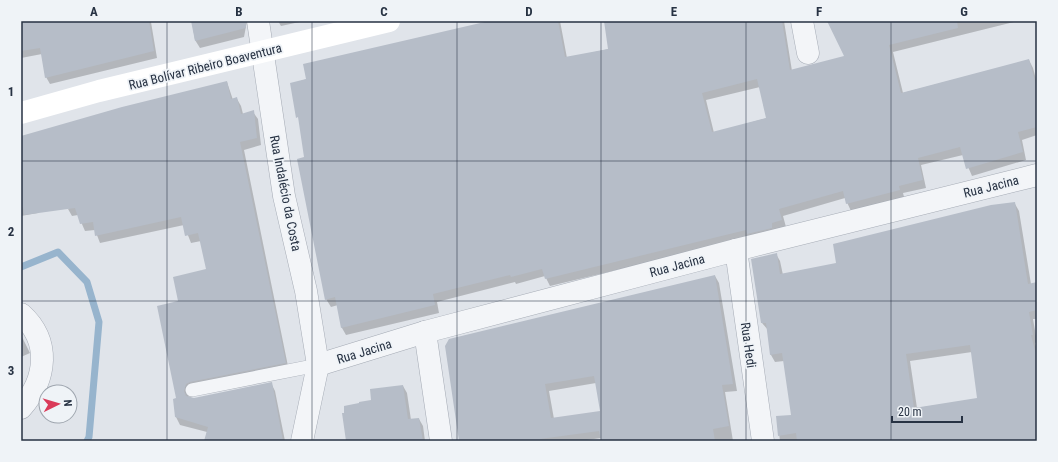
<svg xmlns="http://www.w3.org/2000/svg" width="1058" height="462" font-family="'Roboto Condensed',sans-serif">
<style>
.shadow{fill:#0003;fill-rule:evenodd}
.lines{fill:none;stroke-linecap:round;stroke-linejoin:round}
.stream{stroke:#97b4cd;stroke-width:7}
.building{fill:#b6bdc8;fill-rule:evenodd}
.service-casing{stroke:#a5abb5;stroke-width:14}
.minor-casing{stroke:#a5abb5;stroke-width:23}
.service{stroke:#f3f5f8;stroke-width:13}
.minor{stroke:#f3f5f8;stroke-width:22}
.secondary{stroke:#fff;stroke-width:22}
.grid{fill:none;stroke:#273243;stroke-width:1;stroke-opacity:0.55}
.labels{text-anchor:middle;stroke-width:3.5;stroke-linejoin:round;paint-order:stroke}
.street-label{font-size:13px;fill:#273243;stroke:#eff3f7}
.neatline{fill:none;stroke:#273243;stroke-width:1.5}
.grid-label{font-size:13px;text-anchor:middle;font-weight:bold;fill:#273243}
</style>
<rect width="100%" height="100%" fill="#e0e4ea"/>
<g class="shadow">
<polygon points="21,21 157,21 151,22 157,58 50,84 46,77 42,54 21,58"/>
<polygon points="192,21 247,21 244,37 200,48 195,40"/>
<polygon points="278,21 304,21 281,26"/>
<path d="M494,21H560L567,58L609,49L605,21H784L792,71L845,57L831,21H1018L893,52L903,93L1029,60L1033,68L1037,83V135L1022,140L1026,160L972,176L963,155L921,165L926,188L903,193L904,197L851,211L845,198L783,216L786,227L750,238L550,286L545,276L516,284L515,282L437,302L439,313L346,335L342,328L338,305L331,307L326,299L300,121L291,84ZM760,87L767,118L714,133L706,100Z"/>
<polygon points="227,82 233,100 237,99 241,106 243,114 253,112 258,119 261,145 244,150 289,371 195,389 188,396 194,399 271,383 275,391 285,441 205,441 207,432 180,425 176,417 179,302 207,270 201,241 191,243 184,225 100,243 95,230 85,231 78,215 72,216 68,209"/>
<polygon points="21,139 24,145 38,213 21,216"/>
<path d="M1015,204L1019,211L1031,284H1037V319H1033L1037,342L1035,343L1037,351V441H780L777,417L792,416L784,361L775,362L771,355L768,330L762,323L752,260L776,254L780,261L783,275L837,264ZM972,352L979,399L917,408L910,361Z"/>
<path d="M715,276L719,283L737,391L725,392L733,441H602L601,438L580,441H460L446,346ZM596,383L601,412L554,419L549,391Z"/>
<polygon points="21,335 30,353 21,357"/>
<polygon points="403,386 407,393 411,420 419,419 423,426 425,441 347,441 372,401"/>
</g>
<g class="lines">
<polyline class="stream" points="21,267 58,252 87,282 99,322 89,437 87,441"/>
</g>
<g class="building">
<polygon points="21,21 119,21 120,23 149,21 154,51 45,78 40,48 21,51"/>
<polygon points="191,21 246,21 246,28 195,41"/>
<path d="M489,21H558L565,57L608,49L604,21H782L790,70L844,56L827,21H957L958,28L889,45L901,93L1029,59L1037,88V127L1018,132L1023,152L966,169L960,147L918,158L923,180L899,186L900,190L846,204L843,191L779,209L782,220L772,223V228L747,234L746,230L545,279L542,269L511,277L510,275L433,294L435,305L341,328L335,297L325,300L297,159L304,157L298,117L296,118L290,83L306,79L303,64ZM757,79L766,118L712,132L702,93Z"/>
<polygon points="227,81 231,99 237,97 241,114 254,110 257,138 240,142 286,363 190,382 186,384 184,391 186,396 194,398 272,382 283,441 204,441 208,427 175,417 173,399 176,398 157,306 178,301 173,277 206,269 198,233 185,236 181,217 95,236 93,222 80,224 75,208 24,215 23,207 21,208 21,136 122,107"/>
<path d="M1015,202L1028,284L1037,282V310L1029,312L1033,335H1031L1037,358V441H797L796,433L778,436L776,416L791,415L782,353L770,355L766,323H761L751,259L777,253L780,274L836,263L833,244L991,205ZM970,345L977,398L914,408L906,354Z"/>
<path d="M715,275L733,384L722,385L729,426L713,429L715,441H601L599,431L540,439L541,441H459L445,346L449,339ZM594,376L600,411L551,418L545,384Z"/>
<polygon points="403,385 408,419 419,418 423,441 346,441 342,413 344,413 344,406 359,403 359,402 371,400 370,389"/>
</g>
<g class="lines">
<g class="service-casing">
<polyline id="service" points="192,390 318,365"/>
</g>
<g class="minor-casing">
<g id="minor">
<polyline points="258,21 284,196 306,291 318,365 302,441"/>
<polyline points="802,21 808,53"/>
<polyline points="736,250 763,441"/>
<path d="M21,314C51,341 47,379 21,408"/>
<polyline points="425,332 441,441"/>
<polyline points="318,365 425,332 736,250 1037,175"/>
</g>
</g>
<use href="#service" class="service"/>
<use href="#minor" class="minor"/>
<polyline class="secondary" points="21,113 99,91 389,21"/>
</g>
<path class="grid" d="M167,21V441M312,21V441M457,21V441M601,21V441M746,21V441M891,21V441M21,161H1037M21,301H1037"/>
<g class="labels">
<g class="street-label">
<text transform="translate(205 66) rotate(-14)" y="5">Rua Bolívar Ribeiro Boaventura</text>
<text transform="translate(991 186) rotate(-14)" y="5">Rua Jacina</text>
<text transform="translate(286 193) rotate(79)" y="5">Rua Indalécio da Costa</text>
<text transform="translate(677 265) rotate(-15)" y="5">Rua Jacina</text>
<text transform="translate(749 345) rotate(82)" y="5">Rua Hedi</text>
<text transform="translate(364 351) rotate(-17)" y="5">Rua Jacina</text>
</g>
</g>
<rect width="1058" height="462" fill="none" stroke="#eff3f7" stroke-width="44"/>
<g transform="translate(58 404) rotate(85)"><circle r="19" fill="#eff3f7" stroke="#9fa6af"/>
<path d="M0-3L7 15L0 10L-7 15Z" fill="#da3a59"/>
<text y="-6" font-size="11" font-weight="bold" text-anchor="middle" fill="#273243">N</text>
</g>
<path d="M892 416v6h70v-6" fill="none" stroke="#273243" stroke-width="2"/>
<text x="898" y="416" font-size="12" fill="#273243" stroke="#eff3f7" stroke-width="3" paint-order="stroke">20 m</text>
<rect x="22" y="22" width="1014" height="418" class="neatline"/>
<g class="grid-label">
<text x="94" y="16">A</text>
<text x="239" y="16">B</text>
<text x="384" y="16">C</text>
<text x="529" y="16">D</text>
<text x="674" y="16">E</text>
<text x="819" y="16">F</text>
<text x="964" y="16">G</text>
<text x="11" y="96">1</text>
<text x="11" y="236">2</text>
<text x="11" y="375">3</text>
</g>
</svg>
